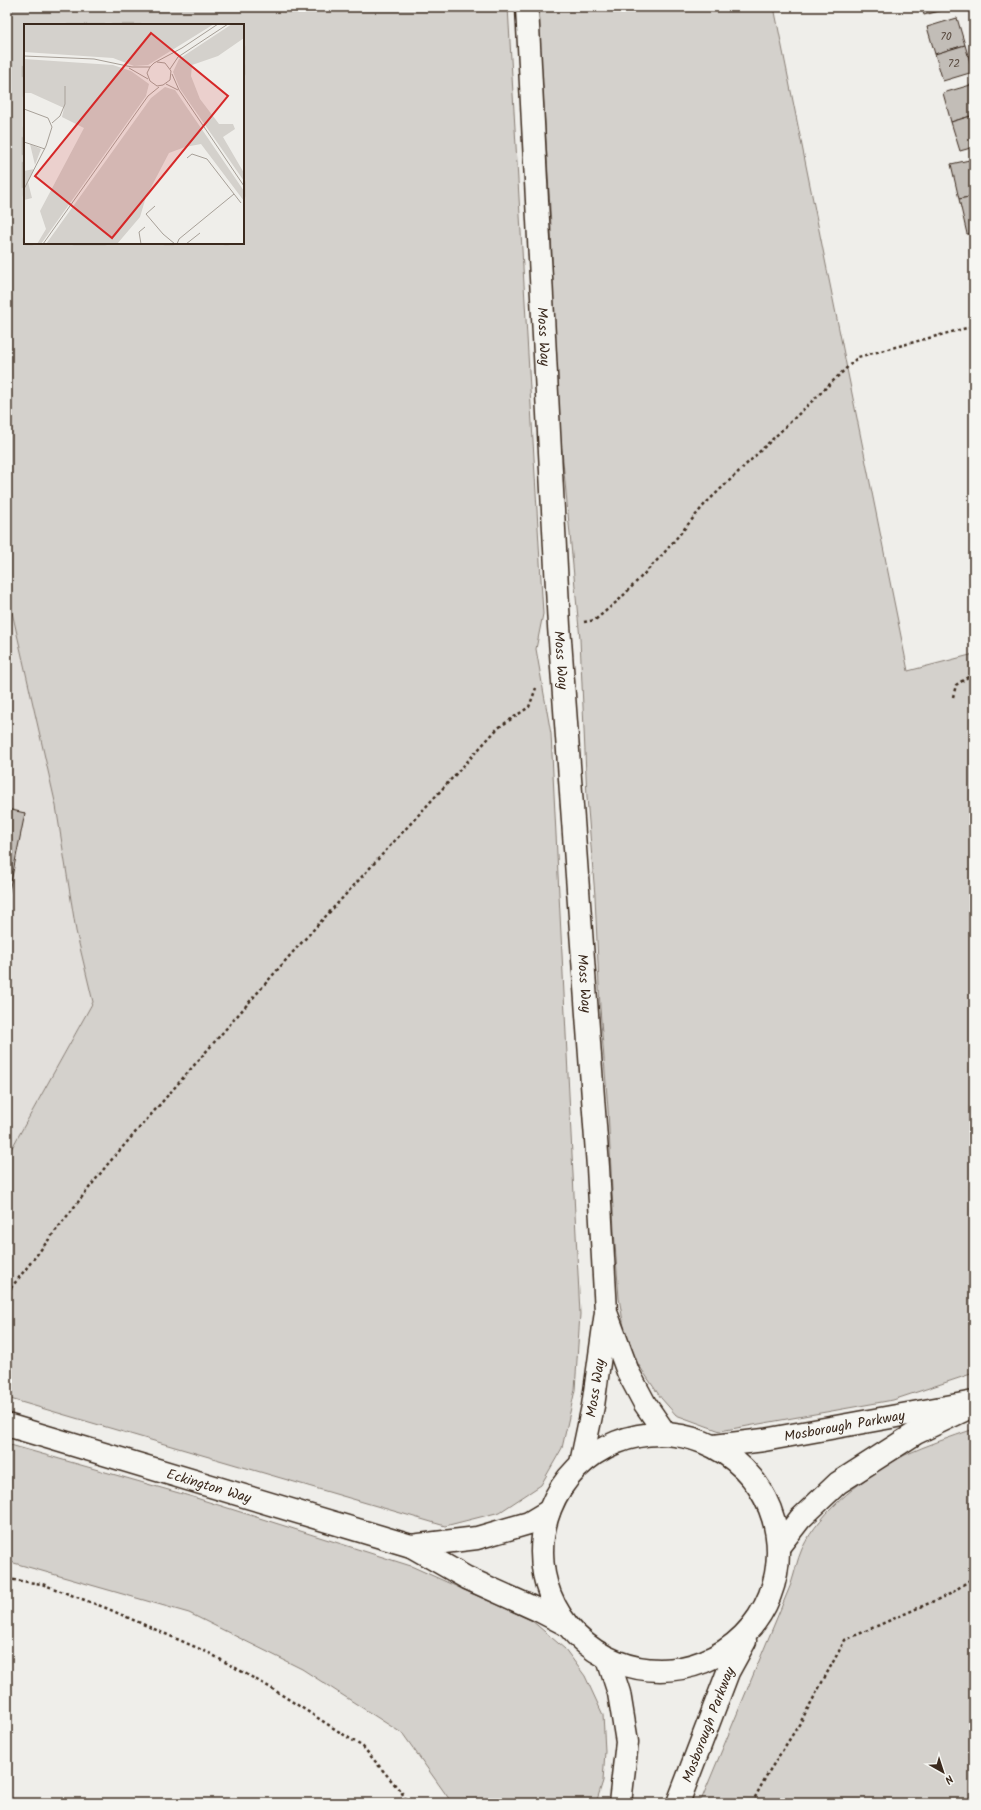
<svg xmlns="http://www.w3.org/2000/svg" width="981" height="1810" font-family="Kalam,sans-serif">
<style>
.built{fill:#e2dfdb}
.green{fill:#d4d1cc;stroke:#887e75;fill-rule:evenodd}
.building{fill:#c2bdb7;stroke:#3b2a1e}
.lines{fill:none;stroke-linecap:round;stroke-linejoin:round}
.minor-casing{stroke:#3b2a1e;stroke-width:25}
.major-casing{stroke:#3b2a1e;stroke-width:25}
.highway-casing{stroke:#3b2a1e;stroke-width:25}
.path{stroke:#3b2a1e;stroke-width:2.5;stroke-dasharray:3 3;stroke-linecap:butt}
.minor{stroke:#f6f6f2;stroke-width:22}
.major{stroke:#f6f6f2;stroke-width:22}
.highway{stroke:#f6f6f2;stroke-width:22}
.labels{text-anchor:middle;stroke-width:3.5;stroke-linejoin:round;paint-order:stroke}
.number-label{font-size:12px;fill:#5d4f44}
.street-label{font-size:14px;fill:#3b2a1e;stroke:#f6f6f2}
.inset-road{fill:none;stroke:#a7a098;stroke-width:1}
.view{fill:#d62828;fill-opacity:0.15;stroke:#d62828;stroke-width:2}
.inset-edge{fill:none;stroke:#3b2a1e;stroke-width:2}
</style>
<rect width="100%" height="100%" fill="#efeeea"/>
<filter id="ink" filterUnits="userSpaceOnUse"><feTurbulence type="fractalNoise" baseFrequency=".025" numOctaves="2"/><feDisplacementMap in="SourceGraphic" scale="8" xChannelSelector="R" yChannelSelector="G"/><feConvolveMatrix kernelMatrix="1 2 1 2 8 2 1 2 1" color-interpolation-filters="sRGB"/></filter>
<g filter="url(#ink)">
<polygon class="built" points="7,590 56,806 76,931 93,1002 13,1146 7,1154"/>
<g class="green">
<path d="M7,7H508L543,614L536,649L551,734L580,1314L575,1390L562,1448L541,1485L500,1512L445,1526L7,1398V1154L13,1146L93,1002L76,931L56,806L7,590ZM25,25H243V243H25Z"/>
<polygon points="538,7 774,7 908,671 974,654 974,1373 893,1400 720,1431 676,1415 661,1398 634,1358 625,1333 619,1298 614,1230 608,1109 600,1008 595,896 587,797 580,639 556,388 551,225"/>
<path d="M974,1429V1803H700L791,1584C795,1572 797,1560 802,1549C820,1510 868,1474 905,1455C927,1445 951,1437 974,1429Z"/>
<polygon points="7,1444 193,1497 411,1566 531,1620 565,1649 585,1676 603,1715 605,1751 603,1781 596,1803 452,1803 403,1734 302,1669 189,1613 7,1561"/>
</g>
<g class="building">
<polygon points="922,7 955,7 924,15"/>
<polygon points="957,18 965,45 935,54 927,27"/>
<polygon points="965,45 973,72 943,81 935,54"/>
<polygon points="974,84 974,115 951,122 943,93"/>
<polygon points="974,115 974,147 960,151 951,122"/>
<polygon points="974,159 974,196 959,199 951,164"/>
<polygon points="974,196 974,233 967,234 959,199"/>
<polygon points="7,809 25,813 7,901"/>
</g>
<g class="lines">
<g class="minor-casing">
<g id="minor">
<path id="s1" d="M527,7L559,626L598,1167L606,1312L593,1406L581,1463"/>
<polyline points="607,1315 628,1372 645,1404 665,1433"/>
</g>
</g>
<g class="major-casing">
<g id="major">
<path id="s2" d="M7,1425L411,1546L467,1578L538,1610L565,1624"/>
<polyline points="411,1546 477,1538 529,1523 549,1511"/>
</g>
</g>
<g class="highway-casing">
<g id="highway">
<circle cx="660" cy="1552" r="118"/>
<path id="s3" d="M714,1446L764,1440L974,1402"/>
<polyline points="779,1546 800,1519 838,1483 916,1433 962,1411"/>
<polyline points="608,1659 619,1693 627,1742 620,1803"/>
<path id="s4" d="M678,1803L728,1672L745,1641"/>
</g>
</g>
<g class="path">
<polyline points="584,622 595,620 620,599 664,553 705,504 858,357 974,326"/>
<polyline points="953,697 956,685 968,677 974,675"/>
<polyline points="7,1293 107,1165 293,952 498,728 529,707 536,688"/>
<polyline points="7,1579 42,1584 106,1608 209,1653 271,1688 363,1747 402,1793 408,1803"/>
<polyline points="752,1803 768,1773 800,1723 845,1640 950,1594 974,1577"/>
</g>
<use href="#minor" class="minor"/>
<use href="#major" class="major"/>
<use href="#highway" class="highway"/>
</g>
</g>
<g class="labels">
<g class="number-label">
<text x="946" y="40">70</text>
<text x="954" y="67">72</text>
</g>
<g class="street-label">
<text dy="5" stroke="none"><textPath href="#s1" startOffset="330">Moss Way</textPath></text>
<text dy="5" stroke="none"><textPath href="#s1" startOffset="654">Moss Way</textPath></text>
<text dy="5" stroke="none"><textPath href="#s1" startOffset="978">Moss Way</textPath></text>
<text transform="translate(595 1388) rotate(-81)" y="5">Moss Way</text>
<text dy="5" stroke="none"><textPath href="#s3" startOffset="132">Mosborough Parkway</textPath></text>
<text dy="5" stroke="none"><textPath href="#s2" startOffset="211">Eckington Way</textPath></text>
<text dy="5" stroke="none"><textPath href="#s4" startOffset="84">Mosborough Parkway</textPath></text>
</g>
</g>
<g transform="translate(24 24)">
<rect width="220" height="220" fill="#efeeea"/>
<path d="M0,0H190L124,41L110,42L89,34L0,28ZM208,0H220V14L194,32L168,41L167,52L176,75L195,100H209L211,105L199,113L220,149V157L156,65L149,48L155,35ZM0,35L89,41L107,47L125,60L122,72L17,220H13L22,205L16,187L60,104L38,93L40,84L7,69H0ZM141,63L151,66L220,167V177L177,120L161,123L145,129L122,173L116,193L93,220H22L127,74ZM6,120L17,125L11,141ZM10,145L4,158L8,174L0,176V147Z" fill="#d4d1cc"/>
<path class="inset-road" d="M0,32L70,35L108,43H126M133,38L141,39L147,47L146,56L139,61L133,62L126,57L123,49L126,43L130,39L158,24L194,0M105,44L124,55M146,45L154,33L204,0M148,50L155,66L220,162M142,60L154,66M0,85L24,94L28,103L22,122L0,165M28,99L36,92L41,80V62M0,118L21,125M163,134L168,130L183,135L217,179M131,182L122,190L139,210L151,220M19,220L124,72L135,63M117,220L115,208L121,203M153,220L155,215L210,170M162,220L176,209"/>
<path class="view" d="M127,9L204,72L88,214L11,152Z"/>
<rect width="220" height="220" class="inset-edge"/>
</g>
<rect width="981" height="1810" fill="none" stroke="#f6f6f2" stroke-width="24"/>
<rect x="12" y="12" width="957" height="1786" fill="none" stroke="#3b2a1e" stroke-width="1.5" filter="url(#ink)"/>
<g transform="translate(943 1772) rotate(141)" stroke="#f6f6f2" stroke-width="3" paint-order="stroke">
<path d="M0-3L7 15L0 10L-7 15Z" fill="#3b2a1e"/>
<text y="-6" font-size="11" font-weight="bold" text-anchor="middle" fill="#3b2a1e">N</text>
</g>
</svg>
